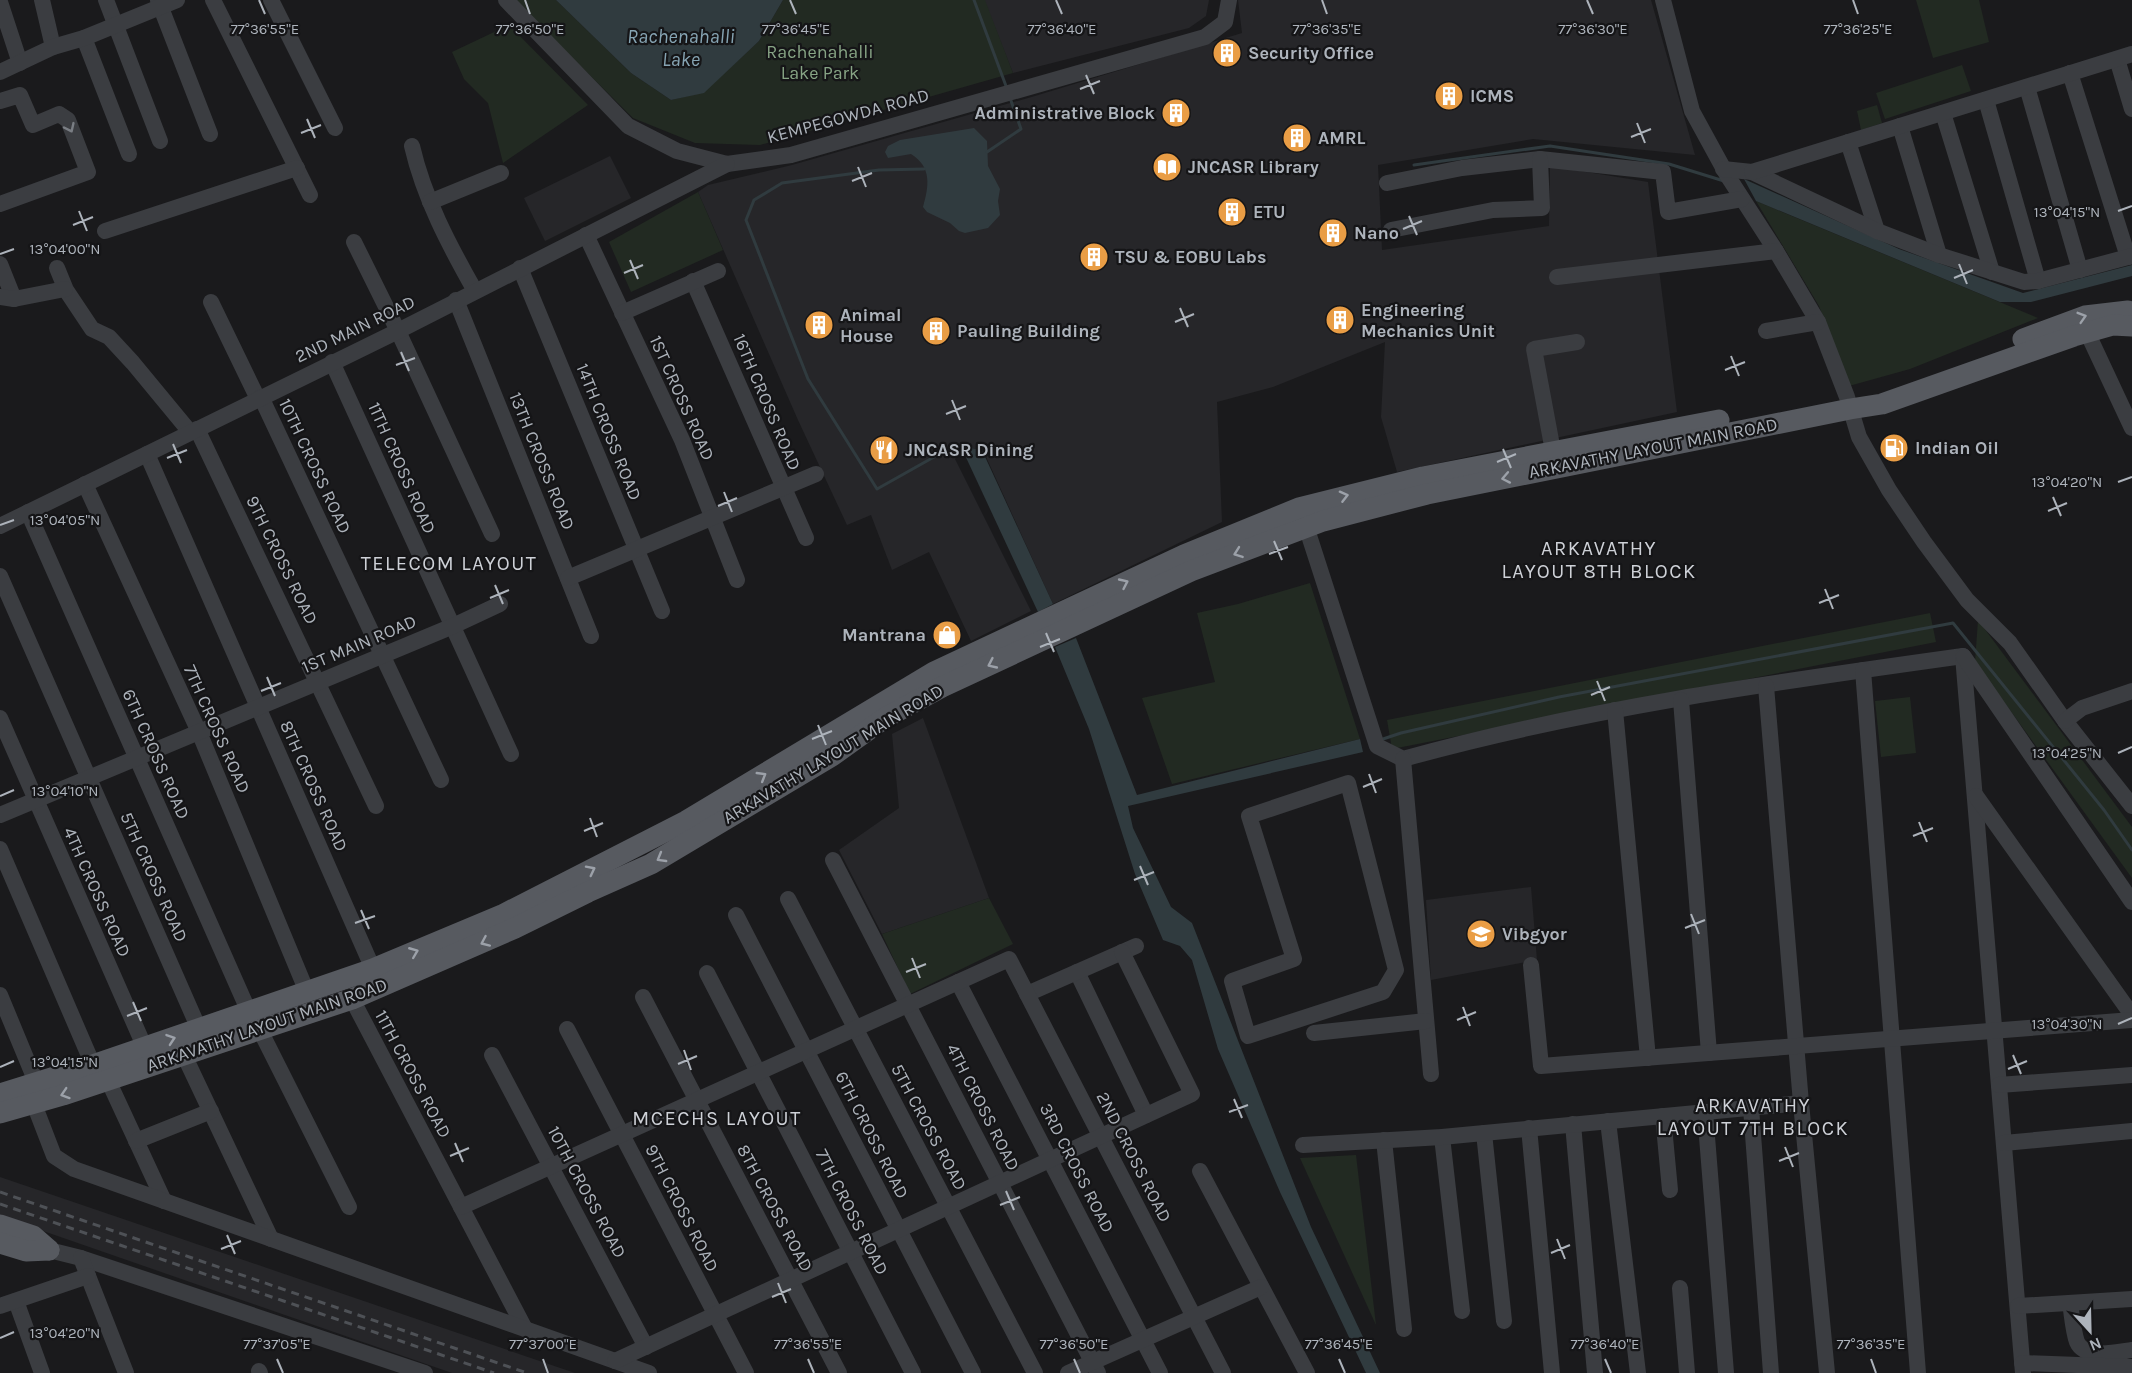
<svg xmlns="http://www.w3.org/2000/svg" width="2132" height="1373" font-family="Karla,sans-serif">
<style>
.built{fill:#262629}
.green{fill:#222a22}
.water{fill:#303b3f}
.lines{fill:none;stroke-linecap:round;stroke-linejoin:round}
.stream{stroke:#303b3f;stroke-width:3}
.minor{stroke:#3b3d41;stroke-width:16}
.major{stroke:#575a60;stroke-width:21}
.rail{stroke:#4e5156;stroke-width:3;stroke-dasharray:8 6;stroke-linecap:butt}
.oneway{stroke:#7a7e84}
.oneway2{stroke:#9ca1a9}
.ticks{fill:none;stroke:#adb3bb;stroke-width:2}
.labels{text-anchor:middle;stroke-width:4.5;stroke-linejoin:round;paint-order:stroke}
.park-label{font-size:18px;fill:#87a485;stroke:#151517}
.poi-label{font-size:18px;font-weight:bold;fill:#adb3bb;stroke:#151517;text-anchor:start}
.street-label{font-size:18px;fill:#adb3bb;stroke:#151517}
.water-label{font-size:20px;font-style:italic;fill:#86a4b3;stroke:#151517}
.neighbourhood-label{font-size:20px;letter-spacing:1.5px;fill:#ced1d7;stroke:#151517}
.ticks-label{font-size:15px;text-anchor:middle;fill:#adb3bb;stroke:#151517;stroke-width:4.5;stroke-linejoin:round;paint-order:stroke}
</style>
<rect width="100%" height="100%" fill="#1a1a1c"/>
<g class="built">
<polygon points="984,0 1209,0 1206,16 1189,28 1013,73"/>
<polygon points="1238,0 1651,0 1695,155 1533,139 1378,165 1382,250 1549,226 1550,166 1648,182 1677,412 1397,472 1381,417 1385,342 1273,387 1217,402 1222,522 1053,604 982,448 963,451 955,459 1031,611 971,641 929,552 892,570 871,515 847,525 798,420 698,192 708,185 792,165 1035,96 1242,33"/>
<polygon points="610,156 631,198 545,241 524,198"/>
<polygon points="923,718 989,898 882,934 839,850 899,808 892,734"/>
<polygon points="1531,887 1537,960 1431,980 1426,900"/>
<polygon points="0,1177 575,1373 452,1373 0,1216"/>
</g>
<g class="green">
<polygon points="514,0 556,0 631,73 671,100 704,92 759,41 783,0 985,0 1013,73 760,145 695,143 633,118"/>
<polygon points="1916,0 1979,0 1989,42 1933,58"/>
<polygon points="509,25 588,105 503,163 488,103 464,79 452,52"/>
<polygon points="1962,65 1971,91 1885,119 1876,93"/>
<polygon points="1877,105 1882,123 1861,130 1857,111"/>
<polygon points="698,192 723,250 631,292 609,242"/>
<polygon points="1756,201 2038,318 1910,369 1849,386 1819,306"/>
<polygon points="1310,583 1360,739 1172,784 1142,698 1215,682 1197,613 1238,604"/>
<polygon points="1930,613 1936,642 1392,749 1387,720"/>
<polygon points="1978,620 2132,827 2132,878 1975,662"/>
<polygon points="1910,697 1916,753 1881,757 1875,701"/>
<polygon points="989,898 1013,944 910,994 882,934"/>
<polygon points="1356,1155 1376,1325 1300,1158"/>
</g>
<g class="water">
<polygon points="556,0 783,0 759,41 704,93 671,100 631,73"/>
<path d="M974,128L987,141L988,166L1000,189L998,201L1000,215L988,228L965,233L959,231L950,223L927,212L923,207C929,186 932,167 911,154L888,158L885,152L888,146L900,140Z"/>
<polygon points="1744,179 1899,249 2023,293 2132,265 2132,276 2031,302 2000,302 1756,201"/>
<polygon points="981,448 1053,604 1038,612 963,451"/>
<polygon points="1076,638 1137,795 1360,739 1363,752 1128,806 1133,828 1171,907 1192,923 1311,1227 1380,1373 1366,1373 1280,1192 1218,1049 1192,960 1180,946 1163,940 1135,874 1089,729 1055,647"/>
</g>
<g class="lines">
<g class="stream">
<polyline points="974,0 1006,86"/>
<polyline points="987,152 1021,129 1010,98"/>
<polyline points="1414,165 1550,146 1669,164 1724,181"/>
<polyline points="924,169 879,170 782,183 754,200 746,220 808,379 877,489 950,448 969,444 974,453"/>
<polyline points="1380,740 1401,733 1559,697 1953,623 2104,810 2132,850"/>
</g>
<g class="minor">
<polyline points="42,0 53,47"/>
<polyline points="106,0 160,141"/>
<polyline points="158,0 210,134"/>
<polyline points="213,0 310,195"/>
<polyline points="271,0 335,128"/>
<polyline points="506,0 628,126 677,151 727,164 791,155 1205,37 1225,22 1229,0"/>
<polyline points="1663,0 1692,111 1727,175 1776,251 1818,322 1847,397 1859,437 1889,490 1924,542 1967,600 2010,643 2065,721 2132,806"/>
<polyline points="0,2 20,63"/>
<polyline points="84,38 129,154"/>
<polyline points="2117,59 2132,109"/>
<polyline points="0,72 53,47 84,38 177,0"/>
<polyline points="2070,73 2128,257"/>
<polyline points="2027,87 2080,270"/>
<polyline points="1986,100 2038,281"/>
<polyline points="0,101 20,95 33,125 59,114 68,120 88,172 0,204"/>
<polyline points="1943,113 1992,272"/>
<polyline points="1900,126 1939,255"/>
<polyline points="1848,142 1877,231"/>
<path d="M412,146C424,198 449,245 475,291"/>
<polyline points="1723,169 1752,172 1877,231 1939,255 2024,282 2038,281 2132,256"/>
<polyline points="1752,172 2132,54"/>
<polyline points="1387,183 1462,168 1540,159 1663,172 1668,212 1742,199"/>
<polyline points="430,202 501,173"/>
<polyline points="1391,230 1493,210 1542,208 1540,159"/>
<polyline points="105,231 297,168"/>
<polyline points="586,235 682,440 737,580"/>
<polyline points="354,242 398,331 492,534"/>
<polyline points="0,264 14,299"/>
<polyline points="57,268 66,290 92,329 109,337 133,363 190,432"/>
<polyline points="520,268 662,611"/>
<polyline points="1557,277 1776,251"/>
<polyline points="693,281 806,538"/>
<polyline points="0,297 14,299 65,289"/>
<polyline points="456,300 591,636"/>
<polyline points="211,302 258,399"/>
<polyline points="622,313 718,271"/>
<polyline points="1766,331 1818,322"/>
<polyline points="2087,332 2132,428"/>
<polyline points="332,362 511,754"/>
<polyline points="261,397 441,780"/>
<polyline points="197,429 376,806"/>
<polyline points="1553,451 1534,349 1577,342"/>
<polyline points="147,454 373,969"/>
<polyline points="85,484 199,732 307,992"/>
<polyline points="28,512 249,1012"/>
<path d="M1303,517L1377,746L1403,759C1586,708 1776,682 1963,656"/>
<polyline points="0,526 398,331 727,164"/>
<polyline points="0,576 199,1029"/>
<polyline points="568,578 816,474"/>
<polyline points="1963,656 2023,1373"/>
<polyline points="1964,657 2132,902"/>
<polyline points="1863,670 1918,1373"/>
<polyline points="1766,686 1801,1103 1827,1373"/>
<polyline points="1681,700 1709,1053"/>
<polyline points="1615,710 1648,1058"/>
<polyline points="0,718 145,1048"/>
<polyline points="2065,721 2082,708 2132,691"/>
<polyline points="1403,759 1431,1074"/>
<polygon points="1348,783 1396,970 1383,992 1248,1036 1232,981 1294,959 1249,816"/>
<polyline points="1976,796 2132,1015"/>
<polyline points="0,815 453,626 500,604"/>
<polyline points="0,849 93,1065"/>
<polyline points="833,860 1098,1373"/>
<polyline points="788,899 1035,1373"/>
<polyline points="736,915 973,1373"/>
<polyline points="1531,965 1541,1066 2132,1020"/>
<polyline points="1077,972 1146,1115"/>
<polyline points="707,973 913,1373"/>
<polyline points="958,982 1160,1373"/>
<polyline points="1027,994 1136,946"/>
<polyline points="0,995 36,1082"/>
<polyline points="643,997 839,1373"/>
<polyline points="352,999 524,1327"/>
<polyline points="567,1029 746,1373"/>
<polyline points="260,1030 349,1207"/>
<polyline points="1314,1033 1426,1021"/>
<polyline points="184,1055 271,1239"/>
<polyline points="492,1055 646,1347"/>
<polyline points="108,1080 164,1201"/>
<polyline points="1999,1085 2132,1075"/>
<polyline points="34,1104 54,1156 74,1169 649,1373"/>
<polyline points="1751,1108 1771,1373"/>
<polyline points="1705,1112 1726,1373"/>
<polyline points="1663,1116 1670,1190"/>
<polyline points="1608,1121 1638,1373"/>
<polyline points="1573,1124 1595,1373"/>
<polyline points="1529,1128 1552,1373"/>
<polyline points="1484,1133 1504,1321"/>
<polyline points="1442,1137 1462,1311"/>
<polyline points="1384,1140 1404,1329"/>
<polyline points="136,1141 211,1111"/>
<polyline points="2004,1143 2132,1131"/>
<polyline points="1303,1145 1442,1137 1801,1103"/>
<polyline points="1200,1171 1307,1373"/>
<polyline points="461,1207 1009,959 1223,1373"/>
<polyline points="49,1250 81,1258 425,1373"/>
<polyline points="81,1258 126,1373"/>
<polyline points="1680,1288 1687,1373"/>
<polyline points="16,1301 42,1373"/>
<path d="M2070,1303C2072,1315 2073,1331 2077,1342C2085,1360 2117,1352 2132,1350"/>
<polyline points="0,1306 88,1276"/>
<polyline points="2018,1306 2132,1299"/>
<polyline points="615,1361 1192,1094 1122,952"/>
<polyline points="2022,1363 2132,1367"/>
<polyline points="259,1371 260,1373"/>
<polyline points="1068,1373 1261,1287"/>
</g>
<g class="major">
<polyline points="2023,339 2085,316 2128,311"/>
<polyline points="0,1094 93,1065 373,969 502,915 686,821 934,672 1184,555 1299,508 1423,477 1719,420"/>
<polyline points="0,1113 63,1095 352,999 515,928 588,892 651,864 832,756 885,718 942,687 1191,571 1323,521 1427,494 1850,409 1882,404 2074,336 2113,325 2132,326"/>
<polyline points="0,1225 33,1236 49,1250"/>
<polyline points="0,1243 26,1251 49,1250"/>
</g>
<g class="rail">
<polyline points="0,1192 527,1373"/>
<polyline points="0,1204 494,1373"/>
</g>
</g>
<defs><path id="oneway-chevron" d="M-2-3.5L2.5 0L-2 3.5" fill="none" stroke-width="1.6" stroke-linecap="round" stroke-linejoin="round" transform="scale(1.5)"/></defs>
<use class="oneway" href="#oneway-chevron" transform="translate(70 128) rotate(65)"/>
<g class="oneway2">
<use href="#oneway-chevron" transform="translate(2082 317) rotate(-17)"/>
<use href="#oneway-chevron" transform="translate(1506 478) rotate(169)"/>
<use href="#oneway-chevron" transform="translate(1344 496) rotate(-14)"/>
<use href="#oneway-chevron" transform="translate(1238 553) rotate(160)"/>
<use href="#oneway-chevron" transform="translate(1124 583) rotate(-25)"/>
<use href="#oneway-chevron" transform="translate(992 664) rotate(155)"/>
<use href="#oneway-chevron" transform="translate(762 776) rotate(-31)"/>
<use href="#oneway-chevron" transform="translate(661 858) rotate(150)"/>
<use href="#oneway-chevron" transform="translate(591 870) rotate(-27)"/>
<use href="#oneway-chevron" transform="translate(485 942) rotate(156)"/>
<use href="#oneway-chevron" transform="translate(414 952) rotate(-22)"/>
<use href="#oneway-chevron" transform="translate(171 1039) rotate(-19)"/>
<use href="#oneway-chevron" transform="translate(65 1094) rotate(162)"/>
</g>
<path class="ticks" d="M259,0L265,14M525,0L530,14M790,0L796,14M1056,0L1062,14M1322,0L1327,14M1587,0L1593,14M1853,0L1858,14M1086,75L1094,94M1080,89L1100,81M307,119L315,138M1637,123L1645,143M301,133L321,125M1631,137L1651,129M858,167L866,187M852,181L872,173M79,211L87,231M2118,211L2132,206M1409,216L1417,235M73,225L93,217M1403,229L1422,221M0,254L14,249M630,260L638,279M1959,264L1967,284M624,273L643,265M1954,278L1973,270M1180,308L1188,327M1175,322L1194,314M401,352L409,371M1731,356L1739,376M396,365L415,358M1725,370L1745,362M952,400L960,420M946,414L966,406M173,444L181,463M1503,449L1511,468M167,458L187,450M1497,462L1516,454M2118,482L2132,477M724,492L732,512M2053,497L2061,516M718,506L737,498M2048,511L2067,503M0,525L14,520M1274,541L1282,560M1269,554L1288,547M495,585L503,604M1825,589L1833,609M490,598L509,590M1819,603L1839,595M1046,633L1054,652M1040,647L1060,639M267,677L275,696M1597,681L1605,701M261,691L281,683M1591,695L1610,687M818,725L826,745M812,739L832,731M2118,753L2132,747M1369,774L1376,793M1363,787L1382,779M0,796L14,790M590,818L597,837M1919,822L1927,842M584,831L603,823M1913,836L1933,828M1140,866L1148,885M1134,880L1154,872M361,910L369,929M1691,914L1699,934M355,923L375,916M1685,928L1705,920M912,958L920,978M906,972L926,964M133,1002L141,1021M1463,1007L1470,1026M127,1016L147,1008M1457,1020L1476,1012M2118,1024L2132,1018M684,1050L691,1070M2013,1055L2021,1074M678,1064L697,1056M0,1067L14,1061M2008,1069L2027,1061M1234,1099L1242,1118M1229,1112L1248,1105M455,1143L463,1162M1785,1147L1793,1167M450,1156L469,1148M1779,1161L1799,1153M1006,1191L1014,1210M1000,1205L1020,1197M227,1235L235,1254M1557,1239L1565,1259M221,1249L241,1241M1551,1253L1570,1245M778,1283L786,1303M772,1297L791,1289M0,1338L14,1332M277,1359L283,1373M543,1359L548,1373M808,1359L814,1373M1074,1359L1080,1373M1339,1359L1345,1373M1605,1359L1611,1373M1871,1359L1876,1373"/>
<defs>
<g id="building-disc" transform="scale(1.5)"><circle r="9.5" fill="#e99d45" stroke="#151517"/><path d="M-4-6H4V6H1V3H-1V6H-4ZM-2.5-4.3h1.7v1.8h-1.7ZM.8-4.3h1.7v1.8H.8ZM-2.5-1h1.7V.8h-1.7ZM.8-1h1.7V.8H.8Z" fill="#fff"/></g>
<g id="library-disc" transform="scale(1.5)"><circle r="9.5" fill="#e99d45" stroke="#151517"/><path d="M-6-4Q-3-5.5-.7-3.5V5Q-3 3-6 4ZM6-4Q3-5.5 .7-3.5V5Q3 3 6 4Z" fill="#fff"/></g>
<g id="fuel-disc" transform="scale(1.5)"><circle r="9.5" fill="#e99d45" stroke="#151517"/><path d="M-5.5-6h7V0h2V4h1.3V-2.5L3-4.5l.8-.8L6-3V5H2.5V1h-1V6h-7ZM-4.2-4.7v3.2H.2V-4.7Z" fill="#fff"/></g>
<g id="restaurant-disc" transform="scale(1.5)"><circle r="9.5" fill="#e99d45" stroke="#151517"/><path d="M-5-6h1v4h1v-4h1v4h1v-4h1v5L-1.5 .5V6h-2V.5L-5-1ZM5-6V6H3V1.5H1.5Q1.5-4 5-6Z" fill="#fff"/></g>
<g id="shop-disc" transform="scale(1.5)"><circle r="9.5" fill="#e99d45" stroke="#151517"/><path d="M-5-2.5h2.3a2.7 3.5 0 0 1 5.4 0H5L5.5 6h-11ZM-1.5-2.5h3a1.5 2.3 0 0 0-3 0Z" fill="#fff"/></g>
<g id="school-disc" transform="scale(1.5)"><circle r="9.5" fill="#e99d45" stroke="#151517"/><path d="M0-5L7-2L0 1L-7-2ZM-4 1L0 2.5L4 1V4Q0 6-4 4Z" fill="#fff"/></g>
</defs>
<g fill-rule="evenodd">
<use href="#building-disc" x="1227" y="53"/>
<use href="#building-disc" x="1449" y="96"/>
<use href="#building-disc" x="1176" y="113"/>
<use href="#building-disc" x="1297" y="138"/>
<use href="#library-disc" x="1167" y="167"/>
<use href="#building-disc" x="1232" y="212"/>
<use href="#building-disc" x="1333" y="233"/>
<use href="#building-disc" x="1094" y="257"/>
<use href="#building-disc" x="1340" y="320"/>
<use href="#building-disc" x="819" y="325"/>
<use href="#building-disc" x="936" y="331"/>
<use href="#fuel-disc" x="1894" y="448"/>
<use href="#restaurant-disc" x="884" y="450"/>
<use href="#shop-disc" x="947" y="635"/>
<use href="#school-disc" x="1481" y="934"/>
</g>
<g class="labels">
<g class="park-label">
<text x="820" y="58">Rachenahalli<tspan x="820" dy="21">Lake Park</tspan></text>
</g>
<g class="poi-label">
<text x="1248" y="59">Security Office</text>
<text x="1470" y="102">ICMS</text>
<text x="1155" y="119" text-anchor="end">Administrative Block</text>
<text x="1318" y="144">AMRL</text>
<text x="1188" y="173">JNCASR Library</text>
<text x="1253" y="218">ETU</text>
<text x="1354" y="239">Nano</text>
<text x="1115" y="263">TSU &amp; EOBU Labs</text>
<text x="1361" y="316">Engineering<tspan x="1361" dy="21">Mechanics Unit</tspan></text>
<text x="840" y="321">Animal<tspan x="840" dy="21">House</tspan></text>
<text x="957" y="337">Pauling Building</text>
<text x="1915" y="454">Indian Oil</text>
<text x="905" y="456">JNCASR Dining</text>
<text x="926" y="641" text-anchor="end">Mantrana</text>
<text x="1502" y="940">Vibgyor</text>
</g>
<g class="street-label">
<text transform="translate(848 116) rotate(-15)" y="6">KEMPEGOWDA ROAD</text>
<text transform="translate(355 329) rotate(-26)" y="6">2ND MAIN ROAD</text>
<text transform="translate(682 398) rotate(66)" y="6">1ST CROSS ROAD</text>
<text transform="translate(767 402) rotate(67)" y="6">16TH CROSS ROAD</text>
<text transform="translate(609 432) rotate(68)" y="6">14TH CROSS ROAD</text>
<text transform="translate(1653 448) rotate(-11)" y="6">ARKAVATHY LAYOUT MAIN ROAD</text>
<text transform="translate(542 461) rotate(68)" y="6">13TH CROSS ROAD</text>
<text transform="translate(315 466) rotate(65)" y="6">10TH CROSS ROAD</text>
<text transform="translate(402 468) rotate(66)" y="6">11TH CROSS ROAD</text>
<text transform="translate(282 560) rotate(64)" y="6">9TH CROSS ROAD</text>
<text transform="translate(359 644) rotate(-23)" y="6">1ST MAIN ROAD</text>
<text transform="translate(217 729) rotate(66)" y="6">7TH CROSS ROAD</text>
<text transform="translate(156 754) rotate(66)" y="6">6TH CROSS ROAD</text>
<text transform="translate(833 754) rotate(-31)" y="6">ARKAVATHY LAYOUT MAIN ROAD</text>
<text transform="translate(314 786) rotate(66)" y="6">8TH CROSS ROAD</text>
<text transform="translate(154 877) rotate(66)" y="6">5TH CROSS ROAD</text>
<text transform="translate(97 892) rotate(66)" y="6">4TH CROSS ROAD</text>
<text transform="translate(267 1025) rotate(-19)" y="6">ARKAVATHY LAYOUT MAIN ROAD</text>
<text transform="translate(413 1074) rotate(62)" y="6">11TH CROSS ROAD</text>
<text transform="translate(983 1107) rotate(63)" y="6">4TH CROSS ROAD</text>
<text transform="translate(929 1127) rotate(62)" y="6">5TH CROSS ROAD</text>
<text transform="translate(872 1135) rotate(63)" y="6">6TH CROSS ROAD</text>
<text transform="translate(1134 1157) rotate(63)" y="6">2ND CROSS ROAD</text>
<text transform="translate(1077 1168) rotate(63)" y="6">3RD CROSS ROAD</text>
<text transform="translate(587 1192) rotate(62)" y="6">10TH CROSS ROAD</text>
<text transform="translate(682 1208) rotate(63)" y="6">9TH CROSS ROAD</text>
<text transform="translate(775 1208) rotate(62)" y="6">8TH CROSS ROAD</text>
<text transform="translate(852 1212) rotate(63)" y="6">7TH CROSS ROAD</text>
</g>
<g class="water-label">
<text x="681" y="43">Rachenahalli<tspan x="681" dy="23">Lake</tspan></text>
</g>
<g class="neighbourhood-label">
<text x="1599" y="555">ARKAVATHY<tspan x="1599" dy="23">LAYOUT 8TH BLOCK</tspan></text>
<text x="449" y="570">TELECOM LAYOUT</text>
<text x="1753" y="1112">ARKAVATHY<tspan x="1753" dy="23">LAYOUT 7TH BLOCK</tspan></text>
<text x="717" y="1125">MCECHS LAYOUT</text>
</g>
</g>
<g class="ticks-label">
<text x="265" y="34">77°36'55"E</text>
<text x="530" y="34">77°36'50"E</text>
<text x="796" y="34">77°36'45"E</text>
<text x="1327" y="34">77°36'35"E</text>
<text x="1858" y="34">77°36'25"E</text>
<text x="1062" y="34">77°36'40"E</text>
<text x="1593" y="34">77°36'30"E</text>
<text x="2067" y="217">13°04'15"N</text>
<text x="65" y="254">13°04'00"N</text>
<text x="2067" y="487">13°04'20"N</text>
<text x="65" y="525">13°04'05"N</text>
<text x="2067" y="758">13°04'25"N</text>
<text x="65" y="796">13°04'10"N</text>
<text x="2067" y="1029">13°04'30"N</text>
<text x="65" y="1067">13°04'15"N</text>
<text x="65" y="1338">13°04'20"N</text>
<text x="277" y="1349">77°37'05"E</text>
<text x="543" y="1349">77°37'00"E</text>
<text x="808" y="1349">77°36'55"E</text>
<text x="1074" y="1349">77°36'50"E</text>
<text x="1339" y="1349">77°36'45"E</text>
<text x="1605" y="1349">77°36'40"E</text>
<text x="1871" y="1349">77°36'35"E</text>
</g>
<g transform="translate(2090 1331) rotate(158)" stroke="#151517" stroke-width="4.5" paint-order="stroke">
<path d="M0-4.5L10 22L0 15L-10 22Z" fill="#adb3bb"/>
<text y="-9" font-size="16" font-weight="bold" text-anchor="middle" fill="#adb3bb">N</text>
</g>
</svg>
